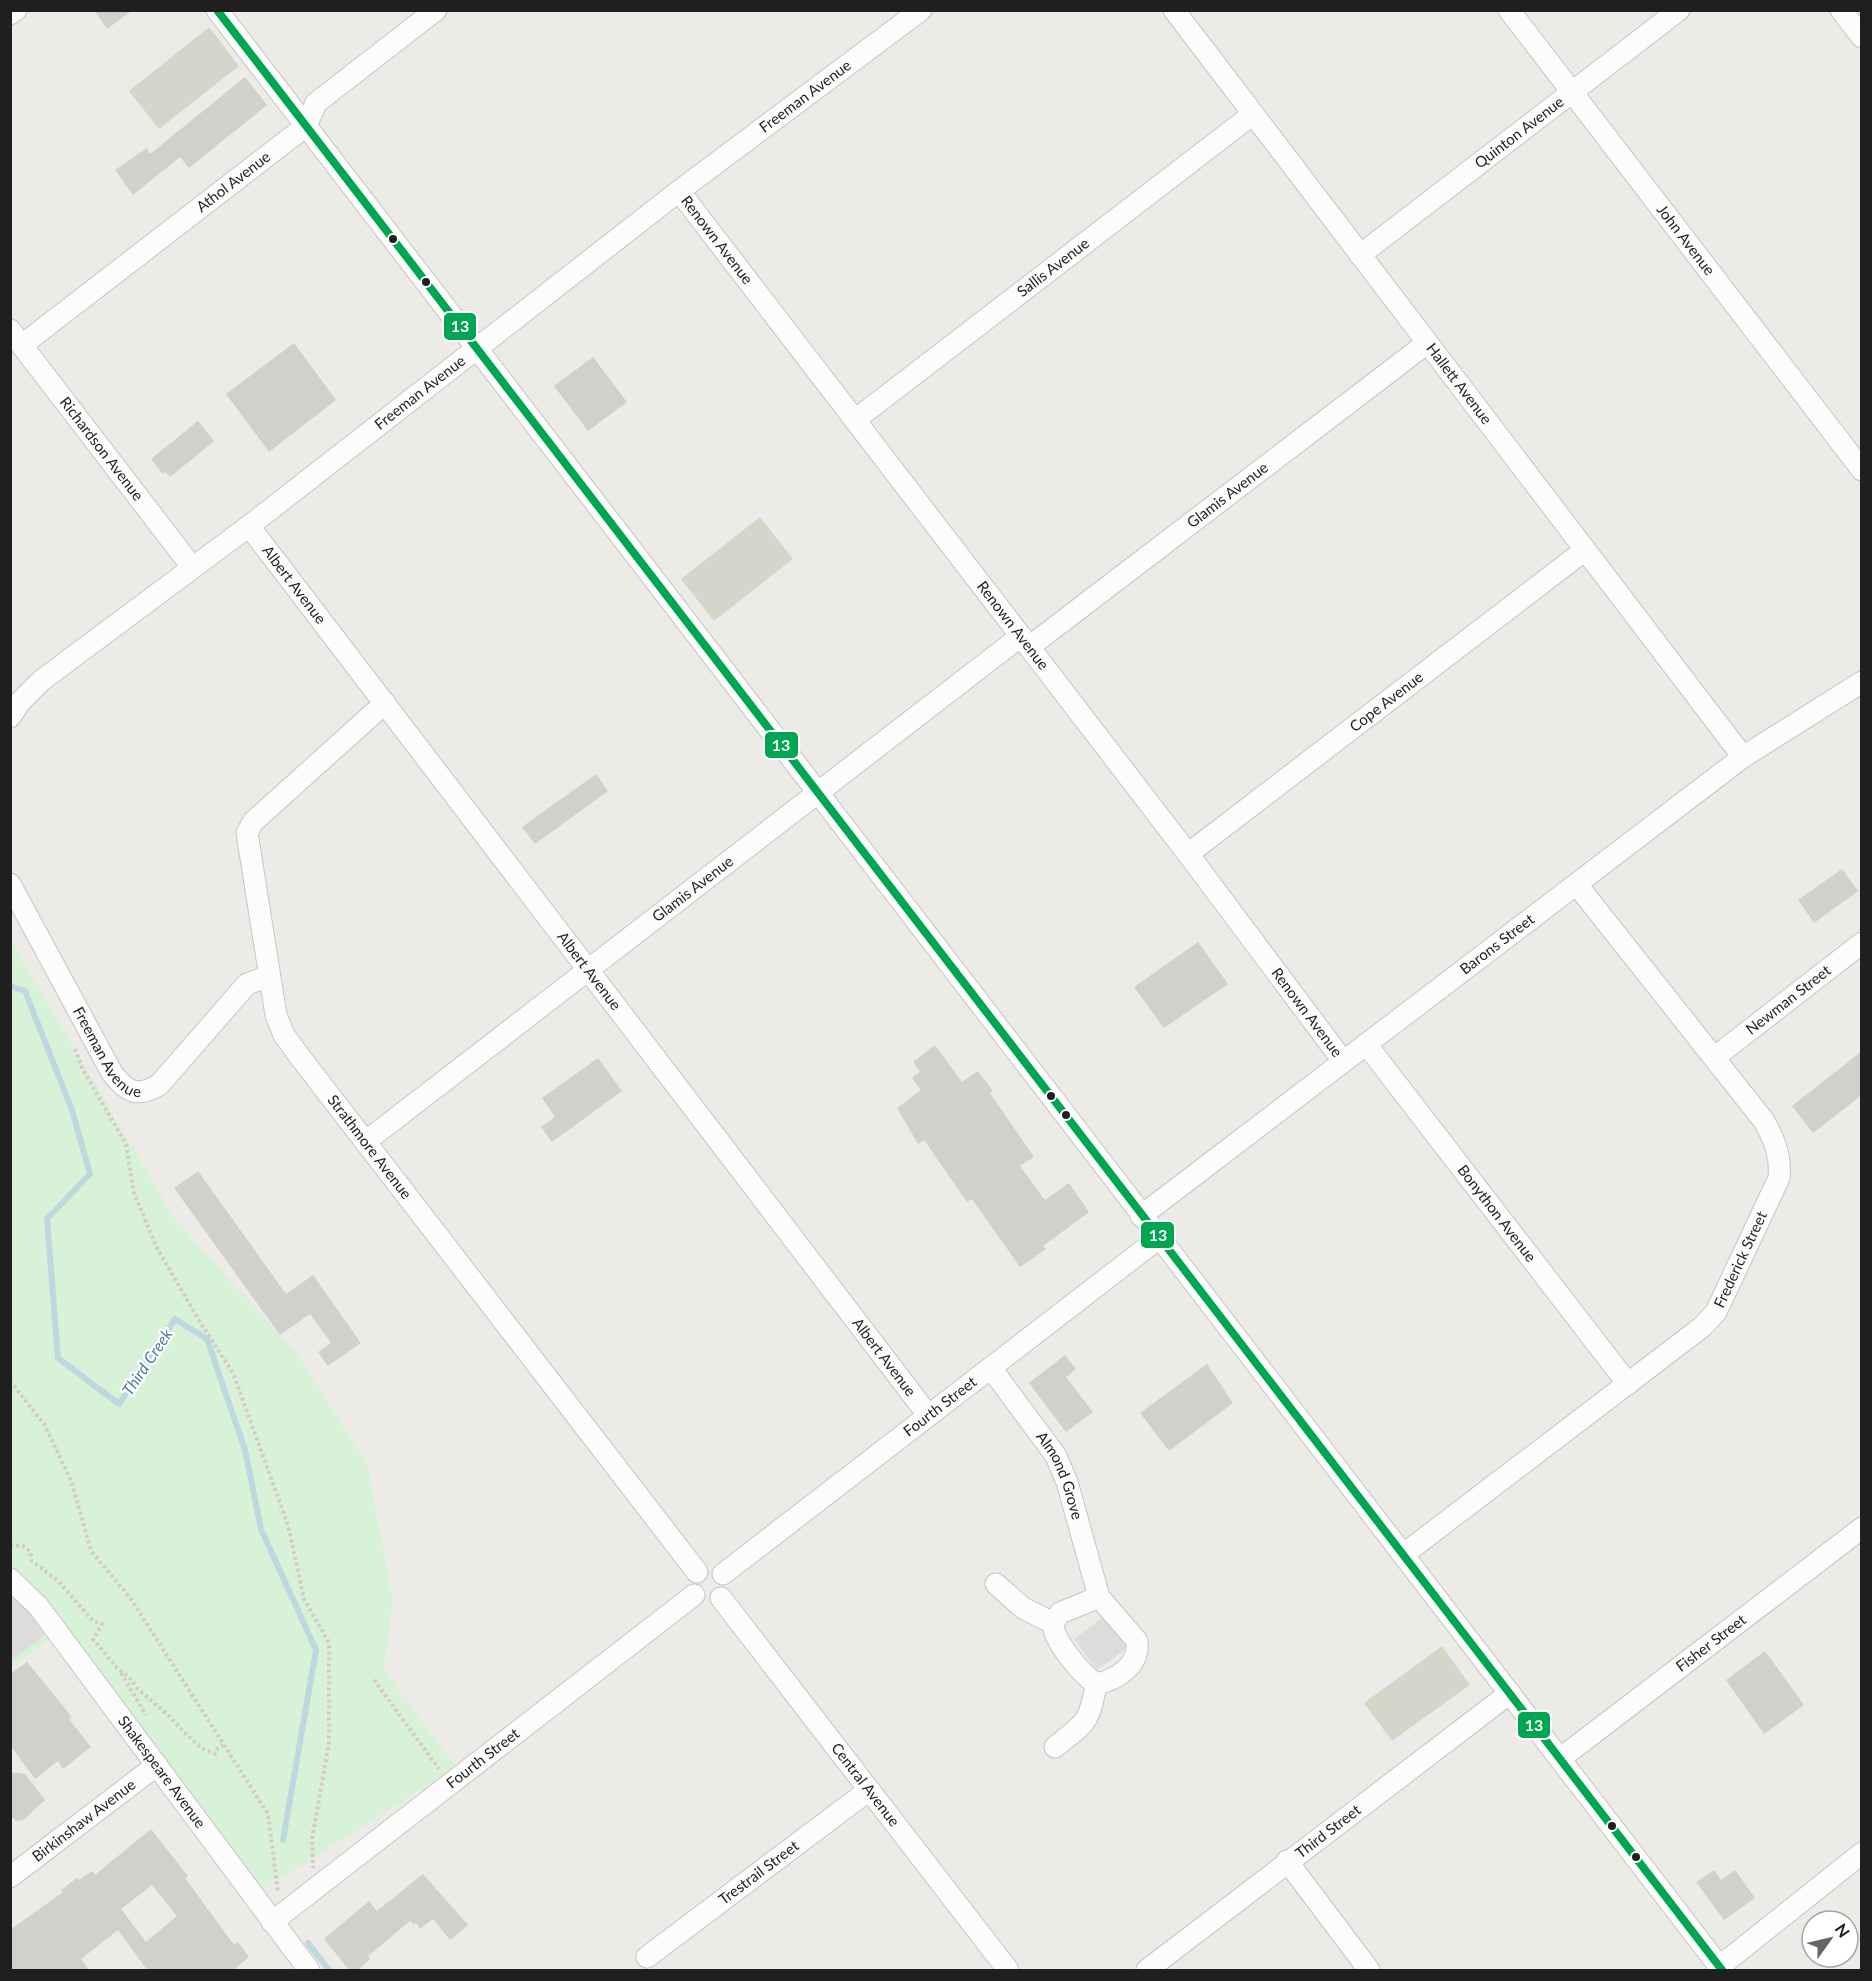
<svg xmlns="http://www.w3.org/2000/svg" width="1872" height="1981" font-family="Lato,sans-serif">
<style>
.construction{fill:#d6d5ca}
.park{fill:#d7f2d6}
.parking{fill:#dddcdb}
.lines{fill:none;stroke-linecap:round;stroke-linejoin:round}
.stream{stroke:#bdd9df;stroke-width:6}
.building{fill:#d2d0cd;fill-rule:evenodd}
.minor-casing{stroke:#c6c5c4;stroke-width:23}
.path{stroke:#d6c9c7;stroke-width:4;stroke-dasharray:3 3;stroke-linecap:butt}
.minor{stroke:#fcfcfc;stroke-width:21}
.bus-1-casing{stroke:#fff;stroke-width:12}
.bus-1{stroke:#00a651;stroke-width:8}
.bus-dot{fill:#1f1f1f;stroke:#fff;stroke-width:2}
.labels{text-anchor:middle;stroke-width:4.5;stroke-linejoin:round;paint-order:stroke}
.street-label{font-size:15px;fill:#1f1f1f;stroke:#fff}
.water-label{font-size:16px;font-style:italic;fill:#4c7aa4;stroke:#fff}
.line-badge{stroke:#fff;stroke-width:2}
.badge-label{font-size:16px;text-anchor:middle;font-weight:bold;fill:#fff}
</style>
<rect width="100%" height="100%" fill="#edebe8"/>
<g class="construction">
<polygon points="209,27 239,66 159,129 129,91"/>
<polygon points="760,517 793,559 714,621 681,579"/>
<polygon points="1442,1646 1470,1685 1392,1741 1364,1703"/>
</g>
<g class="park">
<polygon points="10,939 175,1219 297,1354 367,1463 393,1600 384,1669 456,1767 253,1897 11,1579"/>
<polygon points="11,1591 51,1637 11,1668"/>
</g>
<g class="parking">
<polygon points="10,1591 48,1633 11,1660 10,1660"/>
<polygon points="1110,1612 1133,1644 1097,1670 1074,1639"/>
</g>
<g class="lines">
<g class="stream">
<polyline points="10,986 25,991 72,1110 90,1174 47,1219 58,1358 119,1404 175,1319 207,1339 245,1450 261,1529 316,1650 283,1840"/>
<polyline points="308,1943 329,1970"/>
</g>
</g>
<g class="building">
<polygon points="94,10 133,10 107,29"/>
<polygon points="245,77 267,105 189,168 180,157 133,195 115,170 147,148 150,154"/>
<polygon points="294,343 336,400 269,452 226,394"/>
<polygon points="593,357 627,402 588,431 554,386"/>
<polygon points="198,421 214,441 170,477 166,472 163,474 151,459"/>
<polygon points="596,774 608,791 535,844 522,827"/>
<polygon points="1842,869 1858,891 1814,923 1798,900"/>
<polygon points="1198,942 1228,984 1164,1028 1134,987"/>
<polygon points="935,1045 962,1082 978,1071 993,1091 990,1093 1034,1157 1020,1166 1045,1200 1069,1183 1089,1212 1043,1246 1046,1249 1020,1267 972,1199 967,1202 924,1140 918,1144 897,1108 921,1090 912,1078 920,1072 913,1062"/>
<polygon points="1862,1051 1862,1095 1813,1133 1792,1106"/>
<polygon points="598,1058 622,1091 552,1142 541,1127 555,1117 542,1098"/>
<polygon points="198,1171 286,1294 313,1275 361,1343 328,1366 318,1352 331,1343 310,1314 280,1335 174,1188"/>
<polygon points="1065,1355 1076,1369 1066,1377 1093,1412 1066,1432 1029,1383"/>
<polygon points="1207,1364 1233,1403 1169,1451 1140,1413"/>
<polygon points="1765,1651 1804,1705 1764,1734 1726,1680"/>
<polygon points="27,1662 72,1717 69,1719 91,1747 63,1769 58,1761 35,1779 10,1745 10,1674"/>
<polygon points="10,1772 25,1774 45,1800 23,1820 16,1821 10,1815"/>
<path d="M151,1829L188,1876L185,1878L234,1945L238,1942L249,1957L232,1971H148L118,1930L81,1959L90,1971H10V1930L63,1892L61,1890L77,1878L79,1880L92,1871L95,1875ZM152,1885L177,1916L146,1942L121,1909Z"/>
<polygon points="1714,1870 1721,1880 1735,1870 1755,1898 1724,1920 1696,1882"/>
<polygon points="423,1874 468,1925 450,1940 433,1919 420,1929 416,1923 413,1924 410,1921 368,1956 370,1959 357,1971 350,1971 324,1939 369,1901 377,1911"/>
</g>
<g class="lines">
<g class="minor-casing">
<g id="minor">
<polyline points="217,10 1722,1970"/>
<path id="s1" d="M1174,10L1743,757"/>
<path id="s2" d="M1509,10L1862,470"/>
<polyline points="1841,10 1862,37"/>
<polyline points="10,14 16,10"/>
<path id="s3" d="M679,191L1188,854L1343,1061"/>
<path id="s4" d="M1360,255L1679,10"/>
<path id="s5" d="M10,330L192,567"/>
<path id="s6" d="M22,345L306,126L316,103L436,10"/>
<path id="s7" d="M855,420L1253,114"/>
<path id="s8" d="M249,526L928,1415"/>
<path id="s9" d="M1029,647L1427,343"/>
<path id="s10" d="M385,703L264,812L253,822L247,833L276,1015L284,1035L300,1057L697,1572"/>
<path id="s11" d="M10,717L20,702L41,681L85,648L249,526L679,191L921,10"/>
<path id="s12" d="M1188,854L1585,550"/>
<path id="s13" d="M10,884L112,1073C127,1092 136,1098 159,1085L247,984L269,976"/>
<path id="s14" d="M1366,1044L1628,1384"/>
<path id="s15" d="M1715,1057L1862,943"/>
<path id="s16" d="M365,1142L1021,636"/>
<path id="s17" d="M1141,1216L1743,757L1862,682"/>
<path id="s18" d="M991,1368L1056,1456L1067,1482L1099,1597L1137,1641C1140,1665 1117,1680 1096,1684C1081,1673 1053,1641 1053,1623L1060,1613L1099,1597"/>
<path id="s19" d="M1404,1554L1702,1327L1716,1312L1779,1178C1781,1156 1775,1141 1764,1121L1577,885"/>
<path id="s20" d="M723,1574L1159,1238"/>
<path id="s21" d="M10,1579L38,1606L309,1970"/>
<polyline points="996,1584 1023,1608 1053,1623"/>
<path id="s22" d="M721,1598L1008,1970"/>
<path d="M1055,1747C1085,1723 1090,1723 1096,1684"/>
<path id="s23" d="M1561,1758L1862,1528"/>
<polyline points="1287,1861 1369,1970"/>
<path id="s24" d="M10,1877L157,1765"/>
<path id="s25" d="M272,1922L694,1595"/>
<path id="s26" d="M647,1957L869,1790"/>
<polyline points="1719,1967 1862,1853"/>
<path id="s27" d="M1147,1970L1510,1693"/>
</g>
</g>
<g class="path">
<polyline points="75,1049 83,1070 126,1144 134,1193 157,1248 200,1322 233,1373 288,1525 304,1599 329,1643 329,1743 312,1839 313,1868"/>
<polyline points="10,1381 44,1424 71,1480 91,1551 131,1599 268,1814 278,1892"/>
<polyline points="10,1545 23,1546 30,1551 32,1561 58,1581 93,1621 102,1624 93,1639 117,1668 129,1677 138,1689 169,1716 184,1732 201,1748 215,1754 218,1748 223,1745"/>
<polyline points="121,1673 146,1715"/>
<polyline points="374,1680 439,1769"/>
</g>
<use href="#minor" class="minor"/>
<g class="bus-1-casing">
<polyline id="bus-1" points="217,10 1722,1970"/>
</g>
<use href="#bus-1" class="bus-1"/>
</g>
<g class="bus-dot">
<circle cx="393" cy="239" r="5"/>
<circle cx="426" cy="282" r="5"/>
<circle cx="1051" cy="1096" r="5"/>
<circle cx="1066" cy="1115" r="5"/>
<circle cx="1612" cy="1826" r="5"/>
<circle cx="1636" cy="1857" r="5"/>
</g>
<g class="labels">
<g class="street-label">
<text dy="5" stroke="none"><textPath href="#s11" startOffset="1010">Freeman Avenue</textPath></text>
<text dy="5" stroke="none"><textPath href="#s4" startOffset="201">Quinton Avenue</textPath></text>
<text dy="5" stroke="none"><textPath href="#s6" startOffset="267">Athol Avenue</textPath></text>
<text dy="5" stroke="none"><textPath href="#s3" startOffset="62">Renown Avenue</textPath></text>
<text dy="5" stroke="none"><textPath href="#s2" startOffset="290">John Avenue</textPath></text>
<text dy="5" stroke="none"><textPath href="#s7" startOffset="250">Sallis Avenue</textPath></text>
<text dy="5" stroke="none"><textPath href="#s1" startOffset="470">Hallett Avenue</textPath></text>
<text dy="5" stroke="none"><textPath href="#s11" startOffset="524">Freeman Avenue</textPath></text>
<text dy="5" stroke="none"><textPath href="#s5" startOffset="150">Richardson Avenue</textPath></text>
<text dy="5" stroke="none"><textPath href="#s9" startOffset="250">Glamis Avenue</textPath></text>
<text dy="5" stroke="none"><textPath href="#s8" startOffset="74">Albert Avenue</textPath></text>
<text dy="5" stroke="none"><textPath href="#s3" startOffset="548">Renown Avenue</textPath></text>
<text dy="5" stroke="none"><textPath href="#s12" startOffset="250">Cope Avenue</textPath></text>
<text dy="5" stroke="none"><textPath href="#s16" startOffset="414">Glamis Avenue</textPath></text>
<text dy="5" stroke="none"><textPath href="#s17" startOffset="448">Barons Street</textPath></text>
<text dy="5" stroke="none"><textPath href="#s8" startOffset="560">Albert Avenue</textPath></text>
<text dy="5" stroke="none"><textPath href="#s15" startOffset="93">Newman Street</textPath></text>
<text dy="5" stroke="none"><textPath href="#s3" startOffset="1034">Renown Avenue</textPath></text>
<text dy="5" stroke="none"><textPath href="#s13" startOffset="196">Freeman Avenue</textPath></text>
<text dy="5" stroke="none"><textPath href="#s10" startOffset="537">Strathmore Avenue</textPath></text>
<text dy="5" stroke="none"><textPath href="#s14" startOffset="214">Bonython Avenue</textPath></text>
<text dy="5" stroke="none"><textPath href="#s19" startOffset="453">Frederick Street</textPath></text>
<text dy="5" stroke="none"><textPath href="#s8" startOffset="1046">Albert Avenue</textPath></text>
<text dy="5" stroke="none"><textPath href="#s20" startOffset="274">Fourth Street</textPath></text>
<text dy="5" stroke="none"><textPath href="#s18" startOffset="129">Almond Grove</textPath></text>
<text dy="5" stroke="none"><textPath href="#s23" startOffset="189">Fisher Street</textPath></text>
<text dy="5" stroke="none"><textPath href="#s25" startOffset="267">Fourth Street</textPath></text>
<text dy="5" stroke="none"><textPath href="#s21" startOffset="246">Shakespeare Avenue</textPath></text>
<text dy="5" stroke="none"><textPath href="#s22" startOffset="236">Central Avenue</textPath></text>
<text dy="5" stroke="none"><textPath href="#s24" startOffset="93">Birkinshaw Avenue</textPath></text>
<text dy="5" stroke="none"><textPath href="#s27" startOffset="228">Third Street</textPath></text>
<text dy="5" stroke="none"><textPath href="#s26" startOffset="140">Trestrail Street</textPath></text>
</g>
<g class="water-label">
<text transform="translate(147 1362) rotate(-56)" y="6">Third Creek</text>
</g>
</g>
<g class="line-badge">
<rect x="443" y="312" width="34" height="29" rx="6" fill="#00a651"/>
<rect x="764" y="731" width="35" height="28" rx="6" fill="#00a651"/>
<rect x="1140" y="1221" width="35" height="28" rx="6" fill="#00a651"/>
<rect x="1517" y="1711" width="34" height="28" rx="6" fill="#00a651"/>
</g>
<g class="badge-label">
<text x="460" y="332">13</text>
<text x="781" y="751">13</text>
<text x="1158" y="1241">13</text>
<text x="1534" y="1731">13</text>
</g>
<rect width="1872" height="1981" fill="none" stroke="#1f1f1f" stroke-width="24"/>
<g transform="translate(1830 1939) rotate(56)"><circle r="28" fill="#ffffff" stroke="#a5a5a5" stroke-width="1.5"/>
<path d="M0-4.5L10 22L0 15L-10 22Z" fill="#676665"/>
<text y="-9" font-size="16" font-weight="bold" text-anchor="middle" fill="#1f1f1f">N</text>
</g>
</svg>
